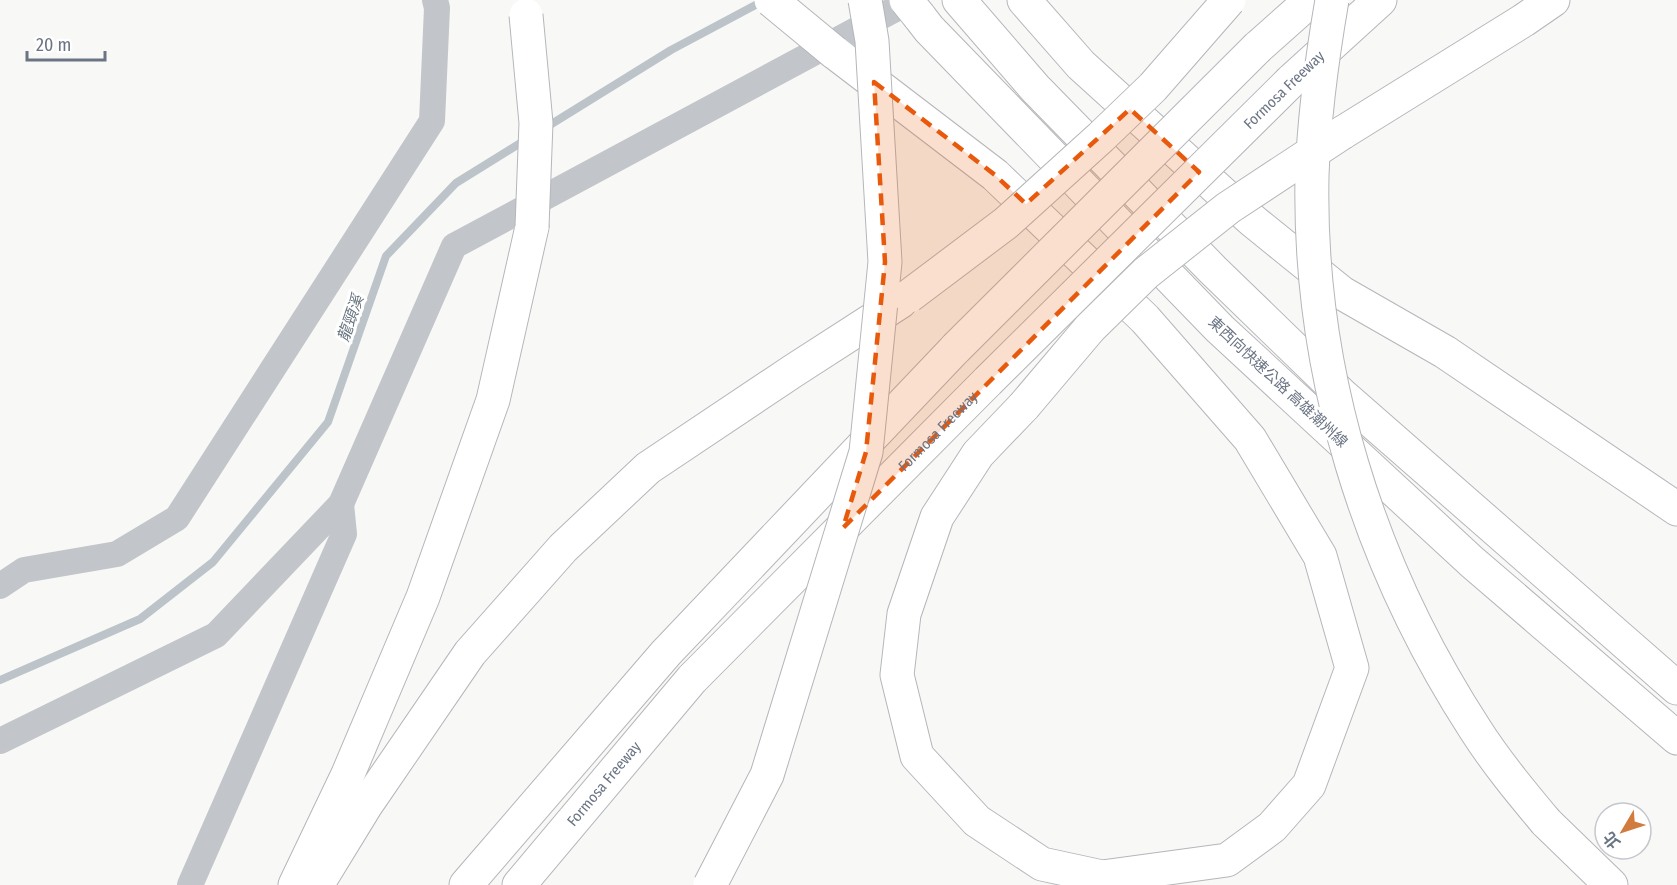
<svg xmlns="http://www.w3.org/2000/svg" width="1677" height="885" font-family="'Fira Sans Condensed','Noto Sans TC',sans-serif">
<style>
.lines{fill:none;stroke-linecap:round;stroke-linejoin:round}
.stream{stroke:#bcc3c9;stroke-width:8}
.highway-casing{stroke:#b4b6ba;stroke-width:35}
.minor{stroke:#c2c5c9;stroke-width:26}
.highway{stroke:#fff;stroke-width:33}
.highway-bridge-casing{stroke:#b4b6ba;stroke-width:35;stroke-linecap:butt}
.highway-bridge{stroke:#fff;stroke-width:33}
.marked{fill:#e8590c;fill-opacity:0.2;stroke:#e8590c;stroke-width:4.5;stroke-dasharray:12 8;stroke-linejoin:round}
.labels{text-anchor:middle;stroke-width:6;stroke-linejoin:round;paint-order:stroke}
.street-label{font-size:15px;fill:#6b7484;stroke:#fff}
.water-label{font-size:16px;font-style:italic;fill:#67747f;stroke:#fff}
</style>
<rect width="100%" height="100%" fill="#f8f8f6"/>
<g class="lines">
<g class="stream">
<polyline points="545,128 671,50 763,1"/>
<polyline points="0,680 140,619 213,562 328,422 386,256 456,183 527,139"/>
</g>
<g class="highway-casing">
<g id="highway">
<polyline points="959,0 1035,88 1213,270 1343,396 1677,688"/>
<polyline points="1024,0 1081,65 1253,221 1342,293 1445,352 1677,509"/>
<polyline points="919,16 929,29 1220,329 1472,562 1677,738"/>
<polyline points="1258,47 1311,0"/>
<polyline points="834,52 995,175 1145,319 1250,439 1320,556 1352,668 1309,785 1272,827 1227,860 1102,877 1042,864 977,821 917,756 897,675 904,614 937,517 978,454 1024,406"/>
<polyline points="1291,81 1380,0"/>
<polyline points="1342,133 1524,20 1553,0"/>
<polyline points="1546,822 1611,885"/>
<polyline points="295,885 348,774 423,597 493,400 532,227"/>
<polyline points="317,885 366,805 470,653 563,548 648,468 793,371 900,302"/>
<polyline points="466,885 666,653 956,348"/>
<path id="s1" d="M519,885L692,679L988,381"/>
</g>
</g>
<g class="minor">
<polyline points="0,586 24,570 117,554 177,518 432,121 437,8 435,0"/>
<polyline points="0,741 216,635 341,504 454,246 912,0"/>
<polyline points="190,885 344,534 341,504"/>
</g>
<use href="#highway" class="highway"/>
<g class="highway-bridge-casing">
<g id="highway-bridge">
<polyline points="771,0 834,52"/>
<polyline points="906,0 919,16"/>
<path d="M1332,0C1322,58 1314,116 1312,176C1308,372 1368,564 1475,729C1496,762 1521,792 1546,822"/>
<polyline points="526,15 536,123 532,227"/>
<polyline points="909,296 1006,223 1101,137 1153,87 1229,0"/>
<polyline points="956,348 1258,47"/>
<polyline points="988,381 1291,81"/>
<polyline points="1024,406 1090,328 1146,273 1228,208 1342,133"/>
<polyline points="710,885 767,775 866,452 885,262 872,41 865,0"/>
</g>
</g>
<use href="#highway-bridge" class="highway-bridge"/>
</g>
<path class="marked" d="M874,82L995,175L1026,204L1130,109L1199,172L843,528L866,452L885,262Z"/>
<g class="labels">
<g class="street-label">
<text transform="translate(1284 90) rotate(-44)" y="5">Formosa Freeway</text>
<text transform="translate(1278 382) rotate(43)" y="5">東西向快速公路 高雄潮州線</text>
<text dy="5" stroke="none"><textPath href="#s1" startOffset="618">Formosa Freeway</textPath></text>
<text dy="5" stroke="none"><textPath href="#s1" startOffset="132">Formosa Freeway</textPath></text>
</g>
<g class="water-label">
<text transform="translate(350 318) rotate(-71)" y="6">龍頸溪</text>
</g>
</g>
<g transform="translate(1623 831) rotate(231)"><circle r="28" fill="#ffffff" stroke="#c4c7ce" stroke-width="1.5"/>
<path d="M0-4.5L10 22L0 15L-10 22Z" fill="#d17c3e"/>
<text y="-9" font-size="16" font-weight="bold" text-anchor="middle" fill="#6b7484">北</text>
</g>
<path d="M27 51v9h78v-9" fill="none" stroke="#6b7484" stroke-width="3"/>
<text x="36" y="51" font-size="18" fill="#6b7484" stroke="#ffffff" stroke-width="4.5" paint-order="stroke">20 m</text>
</svg>
